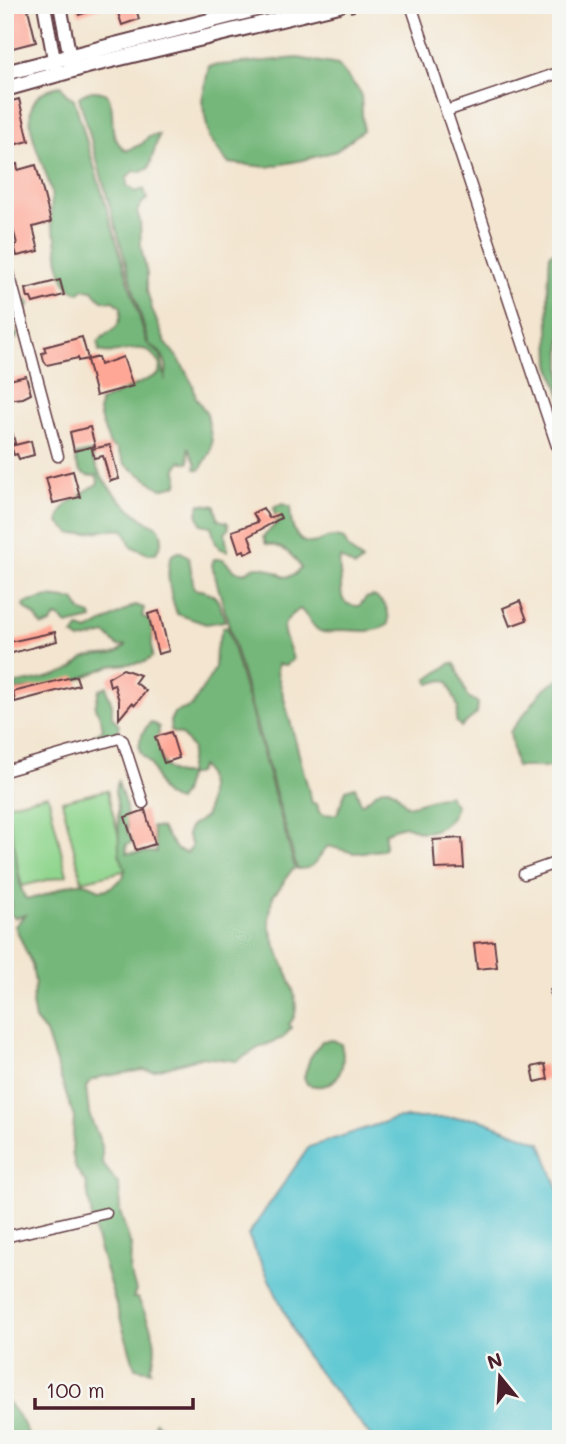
<svg xmlns="http://www.w3.org/2000/svg" width="566" height="1444" font-family="Mali,sans-serif">
<style>
.green{fill:#91d68f;stroke:#6e7a5d;stroke-width:2}
.forest{fill:#74b77a;stroke:#5f6b52;stroke-width:2}
.water{fill:#5ac6d1;stroke:#52727e;stroke-width:2}
.building{fill:#ffa796}
.lines{fill:none;stroke-linecap:round;stroke-linejoin:round}
.minor-casing{stroke:#633d44;stroke-width:13}
.tertiary-casing{stroke:#633d44;stroke-width:16}
.secondary-casing{stroke:#633d44;stroke-width:18}
.path{stroke:#633d44;stroke-width:2;stroke-dasharray:5 5;stroke-linecap:butt}
.minor{stroke:#fff;stroke-width:10}
.tertiary{stroke:#fff;stroke-width:12}
.secondary{stroke:#fff;stroke-width:14}
</style>
<rect width="100%" height="100%" fill="#f6f6f2"/>
<filter id="ink" filterUnits="userSpaceOnUse"><feTurbulence type="fractalNoise" baseFrequency=".0143" numOctaves="2"/><feDisplacementMap in="SourceGraphic" scale="14" xChannelSelector="R" yChannelSelector="G"/><feConvolveMatrix kernelMatrix="1 2 1 2 8 2 1 2 1" color-interpolation-filters="sRGB"/></filter>
<filter id="wash" filterUnits="userSpaceOnUse"><feTurbulence type="fractalNoise" baseFrequency=".00686" numOctaves="4" result="noise"/><feDisplacementMap in="SourceGraphic" scale="28" xChannelSelector="R" yChannelSelector="G"/><feGaussianBlur stdDeviation="1.57" result="paint"/><feColorMatrix in="noise" values="0 0 0 0 0 0 0 0 0 0 0 0 0 0 0 0 0 1.4 0 .05"/><feComposite in="paint" operator="in"/></filter>
<g filter="url(#wash)">
<rect width="100%" height="100%" fill="#f3e5cf"/>
<g class="green">
<polygon points="107,790 127,870 82,881 62,801"/>
<polygon points="48,795 67,875 22,886 5,817 5,805"/>
</g>
<g class="forest">
<polygon points="298,58 338,65 361,93 363,130 336,151 303,160 267,167 228,163 209,137 202,100 209,66"/>
<path d="M61,86L66,94L74,99L147,343L161,355L165,378C170,364 162,350 149,345L79,97C89,90 96,89 107,94C119,116 103,132 126,151L142,144L149,136L159,135L149,168L141,172L134,171L127,177V186L136,192L144,189L147,199L140,205L137,212L140,221L141,248L147,274V291L152,309L165,342L180,361L193,385L196,398L207,414L212,442L211,451L200,470L195,469L196,464L188,447L189,463L181,461L176,468L178,476L177,485L161,489L125,464L117,449L110,445L101,421L99,412L100,402L159,374L160,365C143,333 126,359 99,351L98,342C111,326 121,334 121,307L114,301C103,303 99,299 93,290L82,289L80,293C59,289 58,255 56,238C55,233 52,228 51,223C50,213 53,201 51,191C45,160 2,95 61,86Z"/>
<polygon points="561,249 561,397 550,364 548,291 550,253"/>
<path d="M26,300L30,303C26,314 13,316 13,330L18,335L16,339L7,341L5,339V312L17,302Z"/>
<path d="M89,452L91,453C100,482 117,498 140,517C145,522 154,523 158,528C165,537 161,545 156,553L148,554L131,546L124,530C113,527 87,534 72,534L59,523C59,502 83,495 98,483L97,475C83,479 75,468 76,455Z"/>
<path d="M200,504L215,506L218,520L227,522L229,527L225,534L228,551C213,549 215,537 211,526L201,524L197,513Z"/>
<path d="M282,504L291,507C289,519 294,544 311,543C325,542 327,533 344,539L348,548L362,561L355,567L340,558C338,567 341,574 341,583C341,597 341,606 359,606L366,598L374,596C386,603 390,611 388,625C374,633 361,631 345,630C336,629 327,636 318,630C311,625 307,615 300,609C271,628 288,635 293,660L286,665L278,664L277,672L312,803L317,804L319,812L323,815L337,814L346,790L355,787L361,804C373,799 382,779 396,793C401,798 403,803 408,806L448,795L456,806C451,821 440,831 423,832C416,832 413,827 407,826C400,826 391,830 385,833V847L382,850L354,853L328,846C314,859 319,869 297,869L212,565L214,559H223L235,571L245,573C257,561 271,569 285,577L294,575L301,568C293,554 282,545 266,544L263,537L276,524L274,507Z"/>
<path d="M177,552H181L189,557L194,589C218,592 219,600 225,621L206,624L177,614C171,597 164,571 172,555Z"/>
<polygon points="49,597 74,600 82,612 91,615 92,619 67,625 58,616 55,617 50,624 42,626 35,616 24,607 25,603"/>
<path d="M135,605L144,608L142,616L150,621L152,630V657L145,662L110,666L70,683L16,690L5,695V686C23,683 56,678 71,669C76,666 80,661 85,658C99,651 113,661 126,645L118,646L106,634L80,640L73,635L79,628L88,631Z"/>
<path d="M227,626L295,868C286,873 284,887 274,894C271,902 269,912 269,921C270,949 312,1004 289,1024L291,1028L283,1038L260,1047L237,1061L201,1057L153,1071L143,1070L100,1077L91,1081L86,1087L89,1114L102,1146V1163L119,1185L120,1212L131,1246L130,1273L136,1290L133,1298H138C147,1320 163,1344 150,1367L151,1371L135,1368L95,1234L86,1183L76,1169L72,1153L74,1118L46,1033L35,1020L32,1003L35,984L32,965L15,926L25,915L15,918L9,913L12,904L9,897L5,896V777L9,778C12,790 7,794 7,805C7,822 14,837 16,854C18,870 18,883 25,898C52,901 74,869 99,890L108,889L123,878L125,869L119,853L118,808L115,791L118,782L126,807L128,834L134,841L126,845L127,853L157,852L152,827L161,828L177,850L187,853L192,846L187,834L191,826L206,816C209,798 213,781 201,766L197,773L188,776L183,793L178,801C158,796 159,783 152,767C150,761 144,758 141,753C136,743 144,729 151,722L159,727C157,749 160,778 188,774L192,748L181,734L171,732L170,721L174,713L192,706L213,672L215,667L216,649L223,628Z"/>
<polygon points="451,663 455,664 457,668 467,696 478,703 477,713 461,727 456,721 458,707 448,682 443,680 429,684 427,680"/>
<polygon points="561,678 561,767 516,767 510,732 544,689"/>
<path d="M107,686L108,695L112,704V717C118,723 122,727 116,735L96,739L95,735L103,729L100,716L95,708L99,690Z"/>
<path d="M333,1040L341,1044C348,1067 336,1094 307,1084L304,1077L310,1058L322,1041Z"/>
<polygon points="5,1399 22,1421 30,1439 5,1439"/>
<polygon points="155,1422 162,1427 169,1439 151,1439"/>
</g>
<polygon class="water" points="397,1118 476,1118 541,1143 561,1197 561,1439 373,1439 305,1355 248,1235 309,1147"/>
<g id="blocks">
<g class="building">
<polygon points="5,5 27,5 36,42 5,50 5,23 10,22"/>
<polygon points="76,5 102,5 102,7 79,15"/>
<polygon points="131,5 135,5 139,19 122,25 117,10"/>
<polygon points="19,99 29,141 5,147 5,103"/>
<polygon points="17,164 18,170 36,165 51,222 33,227 39,251 17,256 14,245 17,244 5,198 5,166"/>
<polygon points="60,280 64,295 33,303 31,298 28,298 26,289"/>
<polygon points="82,337 88,359 78,361 78,358 47,365 44,361 42,353 46,352 44,347"/>
<polygon points="98,357 100,365 123,357 133,386 96,396 87,360"/>
<polygon points="26,376 31,394 23,398 5,400 5,381"/>
<polygon points="8,415 15,443 5,446 5,416"/>
<polygon points="90,427 95,446 74,451 70,432"/>
<polygon points="31,441 34,455 19,459 17,454 14,455 11,446"/>
<polygon points="110,445 119,479 110,481 103,456 94,458 92,449"/>
<polygon points="73,471 80,497 53,503 46,478"/>
<polygon points="263,508 269,518 279,514 281,518 249,536 254,550 245,553 244,550 239,552 232,531 258,522 253,513"/>
<polygon points="520,601 527,620 510,626 503,608"/>
<polygon points="159,611 169,651 158,654 148,614"/>
<polygon points="55,632 57,641 5,655 5,643"/>
<polygon points="123,669 140,675 135,682 146,691 135,705 132,703 119,719 119,701 114,684 110,686 108,678"/>
<polygon points="76,676 79,685 15,702 13,692"/>
<polygon points="171,732 179,758 164,763 155,737"/>
<polygon points="145,810 155,844 136,850 125,817"/>
<polygon points="462,838 464,868 435,869 433,840"/>
<polygon points="494,941 497,967 477,969 474,943"/>
<polygon points="545,1064 548,1079 535,1082 532,1067"/>
</g>
</g>
</g>
<g filter="url(#ink)">
<use href="#blocks" fill-opacity="0" stroke="#633d44" stroke-width="2"/>
<g class="lines">
<g class="minor-casing">
<g id="minor">
<polyline points="411,5 561,458"/>
<polyline points="446,111 561,72"/>
<polyline points="5,258 58,456"/>
<polyline points="5,771 119,738 123,741 143,803"/>
<polyline points="524,874 561,861"/>
<polyline points="555,993 561,991"/>
<polyline points="5,1237 106,1213"/>
</g>
</g>
<g class="tertiary-casing">
<g id="tertiary">
<polyline points="44,5 56,70"/>
<polyline points="60,5 71,63"/>
</g>
</g>
<g class="secondary-casing">
<g id="secondary">
<polyline points="5,73 272,5"/>
<polyline points="5,89 87,66 339,5"/>
</g>
</g>
<polyline class="path" points="350,12 376,5"/>
<use href="#minor" class="minor"/>
<use href="#tertiary" class="tertiary"/>
<use href="#secondary" class="secondary"/>
</g>
</g>
<rect width="566" height="1444" fill="none" stroke="#f6f6f2" stroke-width="28"/>
<g transform="translate(500 1377) rotate(342)" stroke="#f6f6f2" stroke-width="5" paint-order="stroke">
<path d="M0-5L12 26L0 18L-12 26Z" fill="#4a1f2b"/>
<text y="-10" font-size="19" font-weight="bold" text-anchor="middle" fill="#4a1f2b">N</text>
</g>
<path d="M35 1398v10h158v-10" fill="none" stroke="#4a1f2b" stroke-width="3.5"/>
<text x="46" y="1398" font-size="21" fill="#4a1f2b" stroke="#f6f6f2" stroke-width="5" paint-order="stroke">100 m</text>
</svg>
